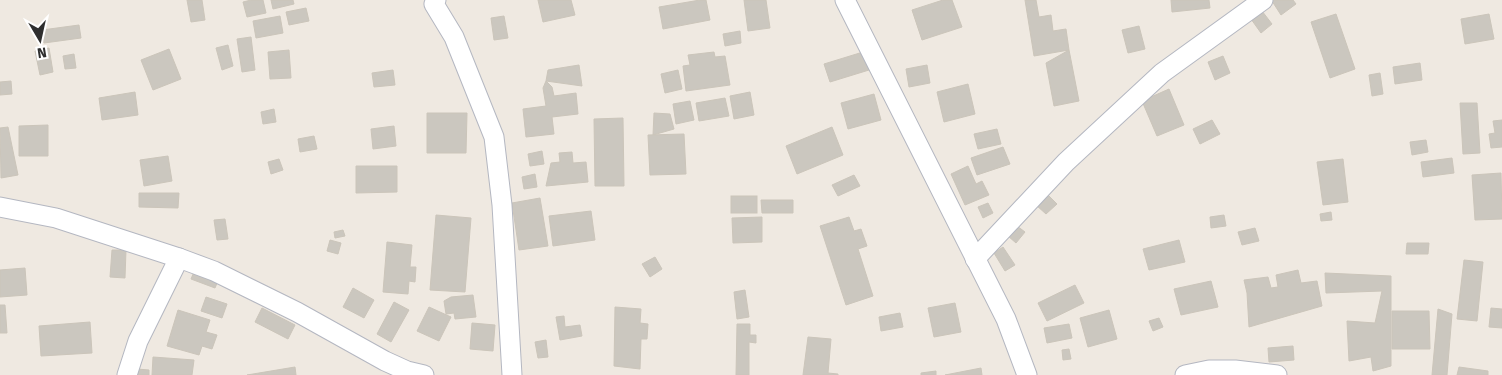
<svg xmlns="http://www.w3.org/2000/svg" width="1502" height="375" font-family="'Fira Sans',sans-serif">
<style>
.building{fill:#cbc7bf;stroke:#cbc5ba}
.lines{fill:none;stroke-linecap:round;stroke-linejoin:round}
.minor-casing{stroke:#b4b7c1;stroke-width:21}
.minor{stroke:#fff;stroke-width:19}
</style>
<rect width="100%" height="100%" fill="#efe9e1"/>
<g class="building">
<polygon points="187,0 202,0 205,20 191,22"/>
<polygon points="251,0 263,0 266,13 247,17 243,2"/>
<polygon points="271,0 293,0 294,4 273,9"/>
<polygon points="538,0 571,0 575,15 543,22"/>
<polygon points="700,0 706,0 710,20 663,29 659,7"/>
<polygon points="744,0 766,0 770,28 748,31"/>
<polygon points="943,0 952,0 962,27 922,40 912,10"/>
<polygon points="1025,0 1036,0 1039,17 1051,15 1053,31 1066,29 1069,50 1034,56"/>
<polygon points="1171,0 1209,0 1210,8 1172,12"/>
<polygon points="1274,0 1293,0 1296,4 1281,15 1272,1"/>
<polygon points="306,8 309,21 289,25 286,12"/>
<polygon points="1262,11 1272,24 1261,33 1251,19"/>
<polygon points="1336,14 1355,69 1330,78 1311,22"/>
<polygon points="1489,14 1494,39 1465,44 1461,19"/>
<polygon points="280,16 283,33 256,38 253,21"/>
<polygon points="504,16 508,38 494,40 491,18"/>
<polygon points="79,25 81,38 44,43 42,30"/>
<polygon points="1139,26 1145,49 1128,53 1122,30"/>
<polygon points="740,31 741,43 725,46 723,34"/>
<polygon points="251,37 255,70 242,72 237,39"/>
<polygon points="228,45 233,66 222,70 216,48"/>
<polygon points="49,48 53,72 40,75 35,51"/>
<polygon points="169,49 181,79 153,90 141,60"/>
<polygon points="289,50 291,78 270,79 268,52"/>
<polygon points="1069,50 1079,101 1054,106 1046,63"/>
<polygon points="714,52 715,57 725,56 730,85 686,91 683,66 690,65 688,55"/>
<polygon points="863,52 869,70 830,82 824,64"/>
<polygon points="74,54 76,68 65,69 63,56"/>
<polygon points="1223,56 1230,73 1215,80 1208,62"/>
<polygon points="1420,63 1422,80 1395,84 1393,67"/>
<polygon points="579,65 582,86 546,81 548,70"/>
<polygon points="927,65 930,83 909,87 906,69"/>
<polygon points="393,70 395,85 374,87 372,73"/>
<polygon points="678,70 682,89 665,93 661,74"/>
<polygon points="1380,73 1383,94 1372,96 1369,75"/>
<polygon points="11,81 12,94 0,95 0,82"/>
<polygon points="546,81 552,87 554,96 576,93 578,114 552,117 554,134 526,137 523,109 546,106 543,88"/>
<polygon points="968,84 975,114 944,122 937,92"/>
<polygon points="1169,89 1184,125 1157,136 1142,101"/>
<polygon points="135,92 138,115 102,120 99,98"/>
<polygon points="750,92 754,115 734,119 730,96"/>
<polygon points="874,94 881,120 848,129 841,103"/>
<polygon points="725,98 729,116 699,121 696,103"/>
<polygon points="690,101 694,120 676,124 673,104"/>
<polygon points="1460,103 1477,103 1480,153 1463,154"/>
<polygon points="274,109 276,122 263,124 261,112"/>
<polygon points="427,113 467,113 466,153 427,153"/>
<polygon points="654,113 670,114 674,129 653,135"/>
<polygon points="623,118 624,186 595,186 594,119"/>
<polygon points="1212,120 1220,134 1200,144 1193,129"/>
<polygon points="1502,120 1502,147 1491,148 1489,134 1495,133 1493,121"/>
<polygon points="48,125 48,156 19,156 19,126"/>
<polygon points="394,126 396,146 373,149 371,129"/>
<polygon points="8,127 18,175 1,178 0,128"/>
<polygon points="832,127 843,155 797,174 786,146"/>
<polygon points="997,129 1001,144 978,149 974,134"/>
<polygon points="684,134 686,174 650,175 648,135"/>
<polygon points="314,136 317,149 300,152 298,139"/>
<polygon points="1426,140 1428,152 1412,155 1410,142"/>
<polygon points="1003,147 1010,164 977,175 971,158"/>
<polygon points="542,151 544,164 530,166 528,154"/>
<polygon points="572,152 573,163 586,162 588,182 546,186 551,163 560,162 559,153"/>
<polygon points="168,156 172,181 144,186 140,160"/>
<polygon points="1452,158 1454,173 1423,177 1421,162"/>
<polygon points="279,159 283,170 271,174 268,162"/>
<polygon points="1343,159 1348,202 1323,205 1317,162"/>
<polygon points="356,166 397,166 397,192 356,193"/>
<polygon points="968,166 976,184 982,181 989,195 965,205 951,174"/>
<polygon points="1501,173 1502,219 1475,220 1472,175"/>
<polygon points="535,174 537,187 524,189 522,177"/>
<polygon points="854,175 860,186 838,196 832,185"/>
<polygon points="139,193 179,193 178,208 139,207"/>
<polygon points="1047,194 1057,204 1046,214 1036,205"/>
<rect x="731" y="196" width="26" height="17"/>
<polygon points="540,198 548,246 519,250 512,203"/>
<polygon points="761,200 793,200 793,213 762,213"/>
<polygon points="988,203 993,213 983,218 978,207"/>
<polygon points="591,211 595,240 553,246 549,216"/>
<polygon points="1331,212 1332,220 1321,221 1320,214"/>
<polygon points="436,215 471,218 465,292 430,290"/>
<polygon points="1224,215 1226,226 1211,228 1210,217"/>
<polygon points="762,217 762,242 733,243 732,218"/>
<polygon points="849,217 854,231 861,229 867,246 858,249 873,296 846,305 820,226"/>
<polygon points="225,219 228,239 217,240 214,220"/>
<polygon points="1017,226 1025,232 1016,243 1008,236"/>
<polygon points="1255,228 1259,241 1242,245 1238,232"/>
<polygon points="343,230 345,236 335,238 334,232"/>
<polygon points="330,240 341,243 338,254 327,251"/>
<polygon points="1179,240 1185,262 1149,270 1143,249"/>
<polygon points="387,242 412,245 410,267 416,267 415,282 409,281 408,294 383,292"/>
<polygon points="1407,243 1429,243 1428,254 1406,254"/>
<polygon points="1003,247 1015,265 1005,271 994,253"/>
<polygon points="112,250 126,250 125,278 110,277"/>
<polygon points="655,257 662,269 650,277 642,264"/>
<polygon points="1464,260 1483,262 1477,321 1457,319"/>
<polygon points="196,267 220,276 215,288 191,279"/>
<polygon points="25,268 27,295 0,297 0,270"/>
<polygon points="1298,270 1301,283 1317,281 1322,306 1249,327 1247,293 1244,280 1268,277 1271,288 1278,287 1276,275"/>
<polygon points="1325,273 1391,276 1391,366 1373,371 1371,357 1349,361 1347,321 1375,323 1382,291 1326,293"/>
<polygon points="1211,281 1218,307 1181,315 1174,289"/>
<polygon points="1075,285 1084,303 1047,321 1038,303"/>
<polygon points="353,288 374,300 364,318 343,307"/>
<polygon points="745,290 749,317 737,319 734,292"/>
<polygon points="473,295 476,317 455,319 454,313 446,314 444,301 451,297"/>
<polygon points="206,297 227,304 222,318 201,311"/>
<polygon points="394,302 409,310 391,342 377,334"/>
<polygon points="955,303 961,332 934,337 928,308"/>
<polygon points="0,305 5,305 7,333 0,333"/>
<polygon points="429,307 451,317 439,341 417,331"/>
<polygon points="615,307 641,309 640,323 648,324 647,339 641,339 640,369 614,366"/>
<polygon points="262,308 295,325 288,339 255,322"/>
<polygon points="1491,308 1502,309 1502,328 1489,327"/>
<polygon points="1438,309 1452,314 1447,375 1432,375"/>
<polygon points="178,310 210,320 206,332 217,335 212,349 202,346 199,355 167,346"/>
<polygon points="1109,310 1117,339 1088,347 1080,318"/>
<polygon points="1392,311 1429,311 1430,349 1392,349"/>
<polygon points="900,313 903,327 881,331 879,317"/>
<polygon points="564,316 565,327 580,325 582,336 560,340 556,317"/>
<polygon points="1159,318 1163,327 1153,331 1149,321"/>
<polygon points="90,322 92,353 41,356 39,326"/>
<polygon points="472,323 495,325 493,351 470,349"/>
<polygon points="737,324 750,324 750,335 756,335 756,343 749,342 749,375 736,375"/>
<polygon points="1069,324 1072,338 1047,343 1044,328"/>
<polygon points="808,337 831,339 828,373 838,374 838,375 803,375"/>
<polygon points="546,340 548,357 538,358 535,342"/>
<polygon points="1293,346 1294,360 1269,362 1268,348"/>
<polygon points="1069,349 1071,359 1063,360 1062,350"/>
<polygon points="153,357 194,360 192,375 152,375"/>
<polygon points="295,367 296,375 247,375"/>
<polygon points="1459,367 1488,371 1488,375 1457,375"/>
<polygon points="981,368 982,375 945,375"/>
<polygon points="137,369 149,370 149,375 137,375"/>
<polygon points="936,371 936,375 921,375 921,373"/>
</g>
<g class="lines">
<g class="minor-casing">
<g id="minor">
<polyline points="436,0 434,4 454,37 494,137 502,205 512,375"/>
<polyline points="845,0 1006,319 1027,375"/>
<polyline points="0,207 56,218 179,258 214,271 297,312 385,361 407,371 424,375"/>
<polyline points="975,259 1066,162 1162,73 1263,0"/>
<polyline points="127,375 138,341 179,258"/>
<polyline points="1185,375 1209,370 1235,370 1277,375"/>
</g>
</g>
<use href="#minor" class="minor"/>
</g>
<g transform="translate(40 40) rotate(171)" stroke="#ffffff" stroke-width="4" paint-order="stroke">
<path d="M0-4L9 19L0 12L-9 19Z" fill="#2e2e2e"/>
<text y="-8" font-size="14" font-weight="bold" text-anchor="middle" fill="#2e2e2e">N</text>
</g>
</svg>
